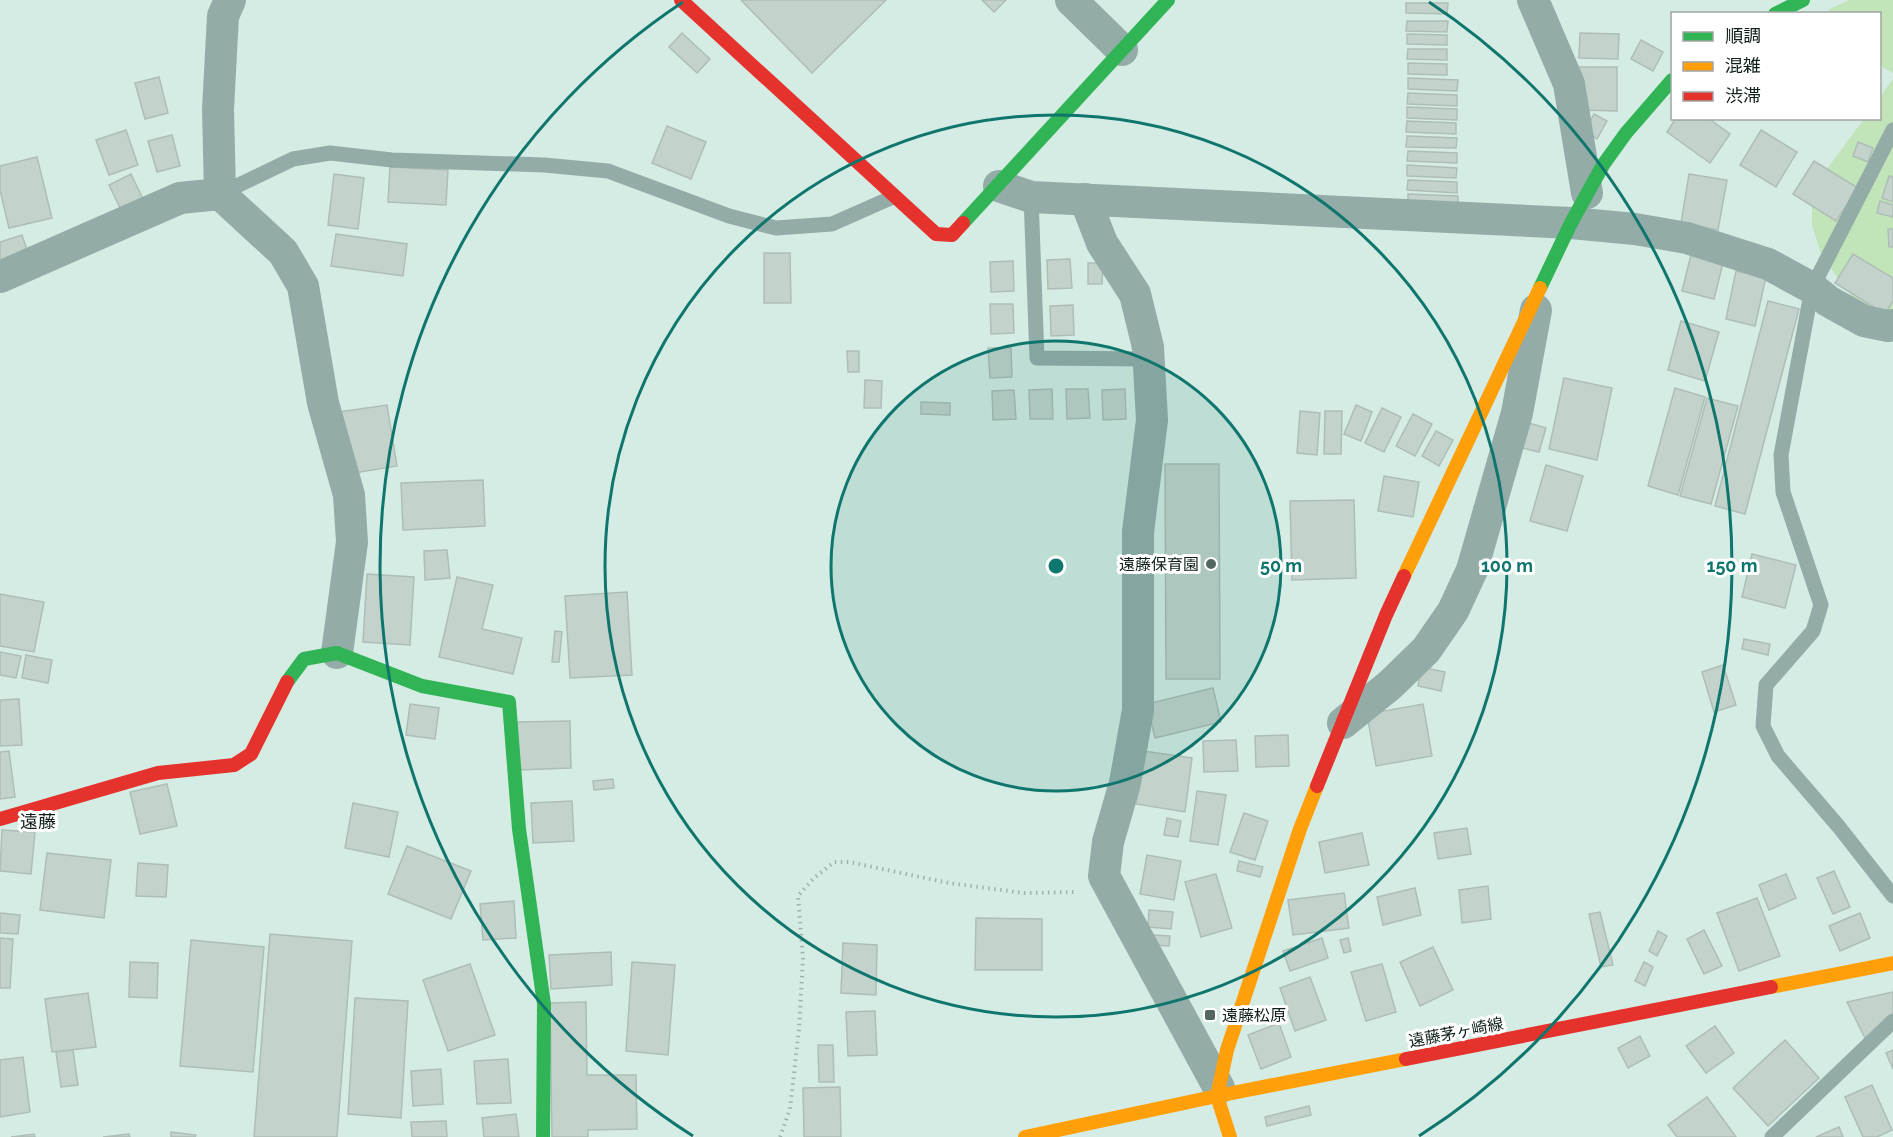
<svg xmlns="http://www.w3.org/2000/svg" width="1893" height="1137" font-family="Raleway,'Noto Sans JP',sans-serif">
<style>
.green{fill:#c2e4b9}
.building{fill:#c3d3cb;stroke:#aebeb6;stroke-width:1.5}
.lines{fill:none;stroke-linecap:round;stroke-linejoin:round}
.path{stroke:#9eb2ae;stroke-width:4;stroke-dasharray:1.5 4.5;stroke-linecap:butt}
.lane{stroke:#94aca8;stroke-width:15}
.street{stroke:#94aca8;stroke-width:32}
.fast{stroke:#30b455;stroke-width:14}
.slow{stroke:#ff9f0a;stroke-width:14}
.jam{stroke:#e5322d;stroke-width:14}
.ring{fill:none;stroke:#0f766e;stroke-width:3}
.poi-dot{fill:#546660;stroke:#fff;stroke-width:2}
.labels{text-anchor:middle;stroke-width:6;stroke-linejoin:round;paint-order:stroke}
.poi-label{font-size:16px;fill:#0e1e19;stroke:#fff;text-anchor:end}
.street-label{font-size:16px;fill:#0e1e19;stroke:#fff}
.neighbourhood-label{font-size:18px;fill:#0e1e19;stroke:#fff}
.centre{fill:#0f766e;stroke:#fff;stroke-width:3}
.ring-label{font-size:18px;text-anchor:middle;font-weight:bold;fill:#0f766e;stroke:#fff;stroke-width:6;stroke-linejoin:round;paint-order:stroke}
</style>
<rect width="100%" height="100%" fill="#d5ece4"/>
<g class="green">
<polygon points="1849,0 1893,0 1893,73 1880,66 1880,14 1830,13 1828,10"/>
<polygon points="1893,79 1893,314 1861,308 1822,257 1812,225 1812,189 1864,119 1880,118 1880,97"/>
</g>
<g class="building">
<polygon points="741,0 886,0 812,73"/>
<polygon points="982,0 1006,0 994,12"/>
<polygon points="1406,3 1448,3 1447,14 1406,13"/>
<polygon points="1407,21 1448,21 1447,32 1406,31"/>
<polygon points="682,33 710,59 697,73 669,47"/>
<polygon points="1580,33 1619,34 1618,59 1579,58"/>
<polygon points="1407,34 1447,35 1447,45 1407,44"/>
<polygon points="1641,40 1663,52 1653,71 1631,59"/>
<polygon points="1408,49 1447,49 1447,60 1407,59"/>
<polygon points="1408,63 1447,64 1447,75 1408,74"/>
<polygon points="1579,67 1617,67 1617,111 1578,110"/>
<polygon points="159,77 168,113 145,119 135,83"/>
<polygon points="1408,78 1458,80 1457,91 1408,89"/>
<polygon points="1408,93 1457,95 1457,106 1407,104"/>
<polygon points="1407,107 1457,109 1457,120 1407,118"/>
<polygon points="1594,114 1607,121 1597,139 1585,131"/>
<polygon points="1676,118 1708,118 1730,134 1710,163 1667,132"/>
<polygon points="1407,121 1456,123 1456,134 1406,132"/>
<polygon points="667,126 706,142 691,179 652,163"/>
<polygon points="126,130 138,165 109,175 96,140"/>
<polygon points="1761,130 1797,152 1776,187 1740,165"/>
<polygon points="172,135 180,166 157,172 148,141"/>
<polygon points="1407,136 1457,138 1456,148 1406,147"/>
<polygon points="1858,142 1873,148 1868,162 1853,156"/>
<polygon points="1408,151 1457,153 1457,163 1407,161"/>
<polygon points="37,157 52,218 9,228 0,190 0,166"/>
<polygon points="1814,161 1858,188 1836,221 1793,194"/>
<polygon points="1407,165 1457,168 1456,178 1407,176"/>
<polygon points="390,167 448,170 446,205 388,202"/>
<polygon points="131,174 145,203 123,214 109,185"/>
<polygon points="334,174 364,178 358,229 328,225"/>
<polygon points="1689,174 1727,180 1718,230 1681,223"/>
<polygon points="1889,176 1893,177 1893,202 1882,198"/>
<polygon points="1408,180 1457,182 1457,193 1407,190"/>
<polygon points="1408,194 1458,196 1458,207 1408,205"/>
<polygon points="1880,201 1893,205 1893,217 1877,213"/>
<polygon points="1888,229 1893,229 1893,247 1889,247"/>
<polygon points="336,234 407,244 403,276 331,266"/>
<polygon points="22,235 30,259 0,269 0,242"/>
<polygon points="764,253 790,253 791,303 764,303"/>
<polygon points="1853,254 1893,278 1893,301 1885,314 1835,283"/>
<polygon points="1691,255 1723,263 1714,299 1682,291"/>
<polygon points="1070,259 1072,288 1048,289 1047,260"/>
<polygon points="1013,261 1014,291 991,292 990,262"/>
<polygon points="1088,263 1103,263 1102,284 1088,284"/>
<polygon points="1736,271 1766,277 1755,326 1726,319"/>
<polygon points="1768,301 1799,309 1745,514 1715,506"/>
<polygon points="990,304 1013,304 1014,333 991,334"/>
<polygon points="1073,305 1074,335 1051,336 1050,306"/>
<polygon points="1681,321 1719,332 1705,381 1668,370"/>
<polygon points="988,348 1011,348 1012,377 990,378"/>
<polygon points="847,351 859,351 859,372 848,372"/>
<polygon points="1564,378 1612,388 1597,460 1549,449"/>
<polygon points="865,380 882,381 881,408 864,408"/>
<polygon points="1675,388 1705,397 1678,495 1648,486"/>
<polygon points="1052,389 1053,419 1030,419 1029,390"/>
<polygon points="1066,389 1088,389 1090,418 1067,419"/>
<polygon points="1125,389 1126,419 1103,420 1102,390"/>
<polygon points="1014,390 1016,419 993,420 992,391"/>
<polygon points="1707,398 1738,406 1711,504 1680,496"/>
<polygon points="921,402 950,403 950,415 921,414"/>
<polygon points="387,405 397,466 349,474 339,412"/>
<polygon points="1356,405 1372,412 1361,441 1344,434"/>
<polygon points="1382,408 1401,417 1384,452 1365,443"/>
<polygon points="1300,411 1320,413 1317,455 1297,453"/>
<polygon points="1325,411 1342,411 1341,454 1324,454"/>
<polygon points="1413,414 1432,424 1415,456 1396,446"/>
<polygon points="1529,423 1546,428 1539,452 1522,448"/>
<polygon points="1436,431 1453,440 1439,466 1422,456"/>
<polygon points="1165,464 1219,464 1220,679 1166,679"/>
<polygon points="1546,465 1583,476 1567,531 1530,521"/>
<polygon points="1384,476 1419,482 1413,517 1378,511"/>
<polygon points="483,480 485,526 403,530 401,483"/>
<polygon points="1354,500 1356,578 1292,580 1290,501"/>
<polygon points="447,550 450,578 425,580 424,551"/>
<polygon points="1752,554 1796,565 1785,608 1742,597"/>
<polygon points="367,574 414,577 410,645 363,642"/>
<polygon points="457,577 493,585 482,629 522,638 513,674 439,657"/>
<polygon points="627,592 632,675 570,678 565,596"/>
<polygon points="0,594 44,602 34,652 0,646"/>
<polygon points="555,631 562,632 559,662 552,662"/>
<polygon points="1744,639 1770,644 1768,655 1742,649"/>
<polygon points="0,652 21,656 16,678 0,675"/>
<polygon points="26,655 52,660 48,683 22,678"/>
<polygon points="1723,665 1736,705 1714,712 1702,672"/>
<polygon points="1421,667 1445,672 1441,691 1418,686"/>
<polygon points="1213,688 1221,722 1155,738 1147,704"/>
<polygon points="19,699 22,745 0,746 0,700"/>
<polygon points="410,704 439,708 435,739 406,735"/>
<polygon points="1423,704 1432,756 1376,766 1367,714"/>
<polygon points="570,721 571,768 518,770 517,722"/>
<polygon points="1288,735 1289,766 1256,767 1255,736"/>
<polygon points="1236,740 1238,771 1204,772 1203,741"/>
<polygon points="9,751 15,797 0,799 0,752"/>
<polygon points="1143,751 1192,758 1185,812 1136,804"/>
<polygon points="613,779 614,788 594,790 593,781"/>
<polygon points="167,784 177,826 140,834 130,792"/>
<polygon points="1197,791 1226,795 1218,845 1190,841"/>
<polygon points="572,801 574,841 533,843 531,803"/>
<polygon points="353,803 398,812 389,857 345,848"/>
<polygon points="1244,813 1268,821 1255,860 1230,852"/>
<polygon points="1167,818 1181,821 1178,837 1164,835"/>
<polygon points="1467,828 1471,854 1438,859 1434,833"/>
<polygon points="2,830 35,832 31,874 0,871"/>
<polygon points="1362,833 1369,865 1325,873 1319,842"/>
<polygon points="407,846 471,871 451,919 388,894"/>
<polygon points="47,853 111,860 104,918 40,910"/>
<polygon points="1147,855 1181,861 1174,900 1140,894"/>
<polygon points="1239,861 1263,867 1260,877 1237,871"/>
<polygon points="138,863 168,865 166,897 136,896"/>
<polygon points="1834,871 1850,907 1833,914 1817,878"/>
<polygon points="1216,874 1232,928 1201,937 1185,882"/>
<polygon points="1786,874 1796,898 1769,910 1759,885"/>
<polygon points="1488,886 1491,919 1462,923 1459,890"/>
<polygon points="1415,888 1421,915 1383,925 1377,897"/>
<polygon points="1344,893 1349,928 1293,935 1288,900"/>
<polygon points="1757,898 1780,956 1739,971 1717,913"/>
<polygon points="514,901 516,938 483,940 480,904"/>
<polygon points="1149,910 1173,912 1171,929 1148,927"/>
<polygon points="1600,912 1613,965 1601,967 1589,914"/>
<polygon points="0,913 20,915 18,934 0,933"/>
<polygon points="1860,913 1870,938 1840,951 1829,926"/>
<polygon points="976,918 1042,919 1042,970 975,970"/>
<polygon points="1704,930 1722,966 1704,974 1687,939"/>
<polygon points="1658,931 1667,936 1657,956 1649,951"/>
<polygon points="270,934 352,941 337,1137 254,1137"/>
<polygon points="1154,935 1170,936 1169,946 1154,945"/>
<polygon points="0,938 13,939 10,988 0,988"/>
<polygon points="1322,938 1328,958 1290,971 1283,951"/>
<polygon points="1348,938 1351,951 1344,953 1340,940"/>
<polygon points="191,940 264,947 253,1072 180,1066"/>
<polygon points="843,943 877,945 876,995 841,993"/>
<polygon points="1433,947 1453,990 1420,1006 1400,962"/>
<polygon points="611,952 612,985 551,989 549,955"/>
<polygon points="130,962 158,963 157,998 129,997"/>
<polygon points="632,962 675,965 668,1055 626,1051"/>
<polygon points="1644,962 1653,967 1645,986 1635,981"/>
<polygon points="470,964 495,1035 448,1051 423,980"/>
<polygon points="1382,964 1396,1012 1366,1021 1351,972"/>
<polygon points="1310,977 1326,1020 1295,1031 1280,988"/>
<polygon points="1893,992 1893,1013 1865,1038 1847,1002"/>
<polygon points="88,993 96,1047 52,1052 45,999"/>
<polygon points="355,998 408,1001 401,1118 348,1114"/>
<polygon points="586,1002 587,1075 636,1075 637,1129 588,1130 588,1137 552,1137 550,1003"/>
<polygon points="875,1011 877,1055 848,1056 846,1012"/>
<polygon points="1279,1023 1291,1057 1261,1069 1248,1035"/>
<polygon points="1715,1026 1734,1053 1706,1073 1686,1046"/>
<polygon points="1640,1036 1650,1056 1628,1068 1618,1048"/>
<polygon points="1785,1040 1819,1078 1768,1126 1733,1088"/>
<polygon points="818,1045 833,1045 834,1082 819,1082"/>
<polygon points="73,1050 78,1085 61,1087 56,1052"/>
<polygon points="1893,1050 1893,1069 1886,1053"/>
<polygon points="23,1057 30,1112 0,1117 0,1060"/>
<polygon points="508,1059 511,1103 477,1104 474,1061"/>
<polygon points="441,1069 443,1104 413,1106 411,1071"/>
<polygon points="1872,1085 1892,1130 1877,1137 1863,1137 1845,1097"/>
<polygon points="840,1087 841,1137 804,1137 803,1088"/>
<polygon points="1707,1097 1736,1137 1677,1137 1668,1125"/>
<polygon points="1309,1106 1311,1115 1267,1126 1265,1117"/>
<polygon points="516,1114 519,1137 484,1137 482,1118"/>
<polygon points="446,1121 447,1137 412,1137 411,1122"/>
<polygon points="1839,1127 1843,1137 1816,1137"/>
<polygon points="171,1132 196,1135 195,1137 171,1137"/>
<polygon points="34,1134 35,1137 11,1137"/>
<polygon points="129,1134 130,1137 103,1137"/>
</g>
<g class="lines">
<polyline class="path" points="780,1137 790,1109 799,1029 803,959 798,896 813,879 834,862 849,862 949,883 1024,893 1078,892"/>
<g class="lane">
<polyline points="1893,130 1812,288 1781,455 1783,492 1821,605 1813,631 1766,685 1763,726 1778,756 1839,827 1893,896"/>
<polyline points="220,194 293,159 330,153 392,160 544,165 608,171 729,216 776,228 832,224 893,197"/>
<polyline points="1031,197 1037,358 1149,359"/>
<polyline points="1772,1137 1893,1021"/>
</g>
<g class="street">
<polyline points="230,0 223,16 218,109 220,194 283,252 303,286 323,403 349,495 352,542 337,653"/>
<polyline points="1071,0 1122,50"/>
<polyline points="1533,0 1569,84 1587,193"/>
<polyline points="999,186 1031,197 1571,223 1635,229 1687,238 1768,264 1812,288 1828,301 1864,321 1888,326 1893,325"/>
<polyline points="1085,199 1102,243 1135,294 1148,347 1152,420 1138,532 1138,710 1125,783 1108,842 1104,876 1219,1088"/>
<polyline points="0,277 180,198 220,194"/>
<polyline points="1343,723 1390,685 1426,650 1453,611 1472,570 1517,413 1536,310"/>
</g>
<g class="fast">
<polyline points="1775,14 1803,0"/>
<polyline points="963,223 1168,0"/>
<polyline points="1540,288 1571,223 1603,165 1626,133 1672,80"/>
<polyline points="287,682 304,659 337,653 422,686 509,702 519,829 544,1004 543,1137"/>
</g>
<g class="slow">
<polyline points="1404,576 1540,288"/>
<polyline points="1771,987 1893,963"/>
<polyline points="1025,1137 1217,1096 1406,1059"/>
<polyline points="1230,1137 1217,1096 1227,1050 1300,829 1317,786"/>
</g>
<g class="jam">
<polyline points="681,0 936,234 952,235 963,223"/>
<polyline points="1317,786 1386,615 1404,576"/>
<polyline points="0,819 158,773 234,765 251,754 287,682"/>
<polyline points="1406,1059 1771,987"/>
</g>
</g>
<circle cx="1056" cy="566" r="225" fill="#0f766e" fill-opacity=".12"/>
<g class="ring">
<circle cx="1056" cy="566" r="225"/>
<circle cx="1056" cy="566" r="451"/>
<path d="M693 1136A676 676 0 0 1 683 2M1429 2A676 676 0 0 1 1419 1136"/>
</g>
<g class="poi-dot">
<circle cx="1211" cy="564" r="6"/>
<rect x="1204" y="1009" width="12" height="12" rx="3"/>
</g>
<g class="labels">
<g class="poi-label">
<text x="1199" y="570">遠藤保育園</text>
<text x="1222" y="1021" text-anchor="start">遠藤松原</text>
</g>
<g class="street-label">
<text transform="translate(1456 1032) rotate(-11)" y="6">遠藤茅ヶ崎線</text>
</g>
<g class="neighbourhood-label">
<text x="38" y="828">遠藤</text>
</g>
</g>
<circle cx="1056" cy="566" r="9" class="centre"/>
<g class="ring-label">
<text x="1281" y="572">50 m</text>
<text x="1507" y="572">100 m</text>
<text x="1732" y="572">150 m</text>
</g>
<rect x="1671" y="12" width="210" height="108" fill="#ffffff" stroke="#9fa5a3" stroke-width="1.5"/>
<rect x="1683" y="32" width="30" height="9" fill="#30b455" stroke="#9fa5a3" stroke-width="1.5"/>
<text x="1725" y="42" font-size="18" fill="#0e1e19">順調</text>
<rect x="1683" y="62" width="30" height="9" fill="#ff9f0a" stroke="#9fa5a3" stroke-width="1.5"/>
<text x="1725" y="72" font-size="18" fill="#0e1e19">混雑</text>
<rect x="1683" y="92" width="30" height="9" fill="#e5322d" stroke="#9fa5a3" stroke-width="1.5"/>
<text x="1725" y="102" font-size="18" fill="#0e1e19">渋滞</text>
</svg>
